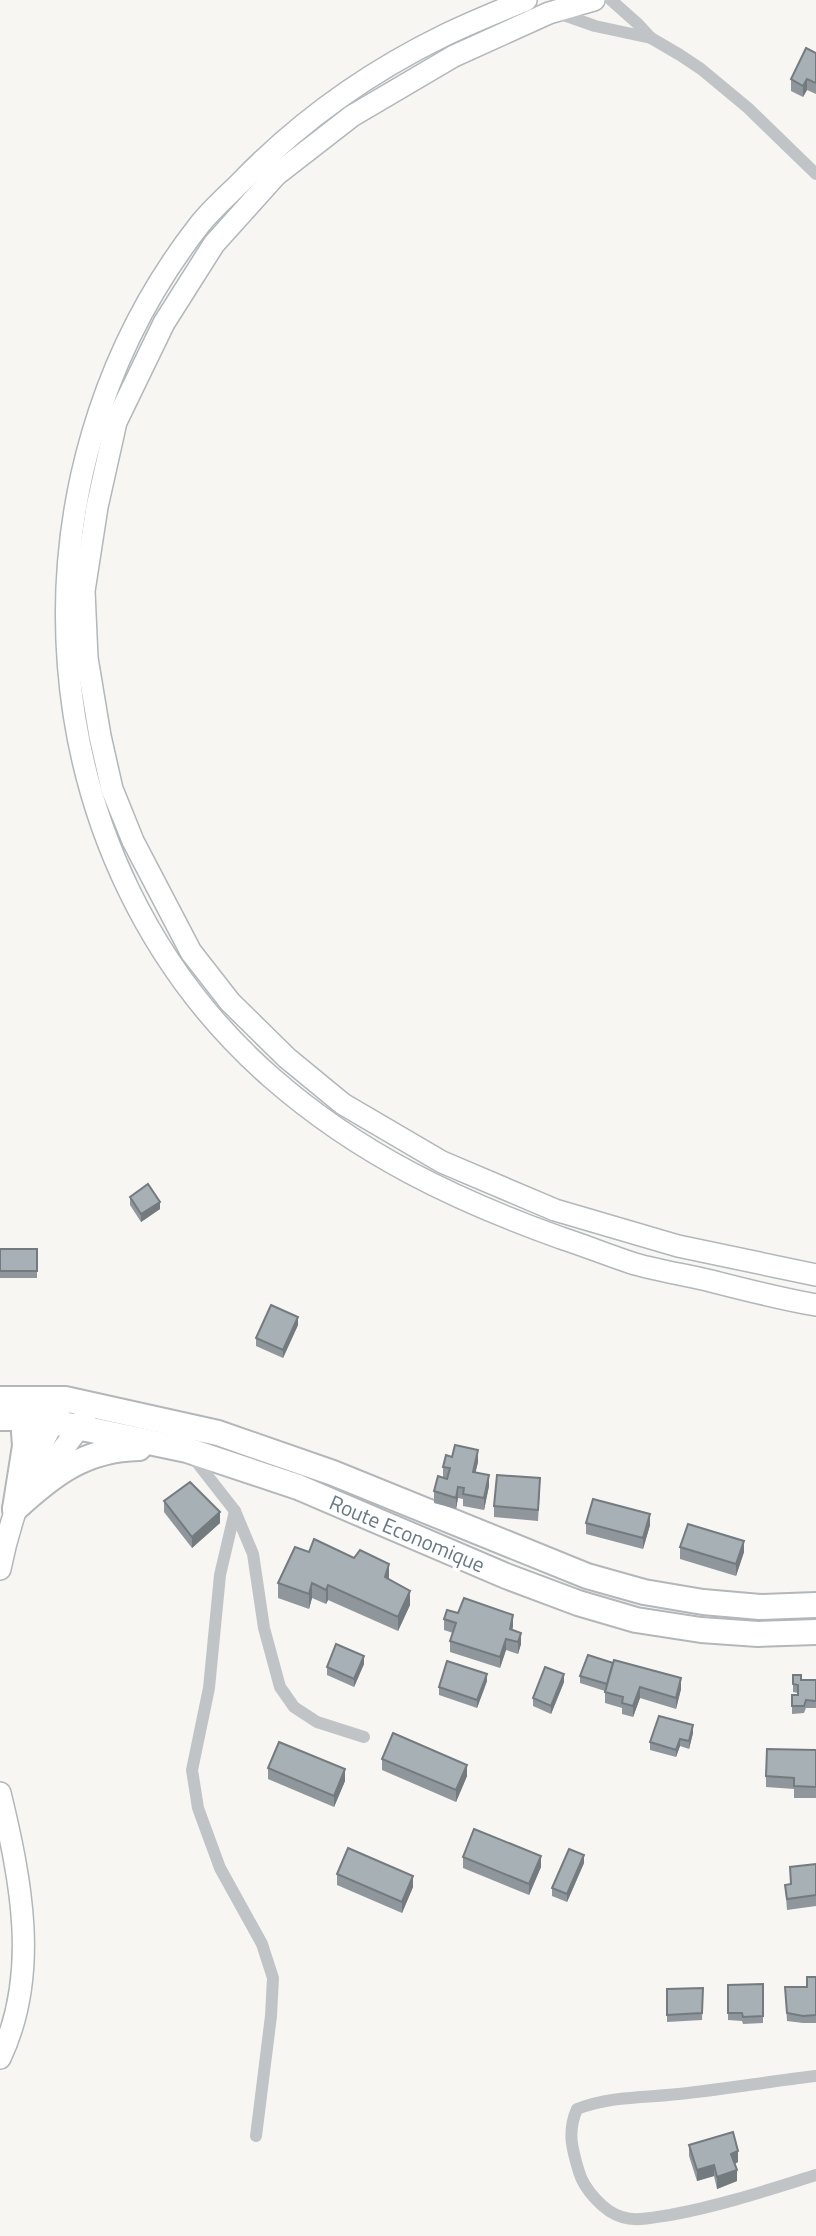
<svg xmlns="http://www.w3.org/2000/svg" width="816" height="2236" font-family="'Titillium Web',sans-serif">
<style>
.lines{fill:none;stroke-linecap:round;stroke-linejoin:round}
.primary-casing{stroke:#b1b7ba;stroke-width:24}
.highway-casing{stroke:#b3b7ba;stroke-width:28}
.street{stroke:#c0c4c7;stroke-width:12}
.primary{stroke:#fff;stroke-width:21}
.highway{stroke:#fff;stroke-width:24}
.wall{fill:#8f979c}
.shaded-wall{fill:#747b7f}
.building{fill:#a6b0b5;stroke:#747b7f;stroke-width:2}
.labels{text-anchor:middle;stroke-width:7;stroke-linejoin:round;paint-order:stroke}
.street-label{font-size:21px;fill:#667984;stroke:#fff}
</style>
<rect width="100%" height="100%" fill="#f7f6f3"/>
<g class="lines">
<g class="primary-casing">
<g id="primary">
<path d="M526,0C499,11 472,22 445,35C369,72 300,121 241,182C227,196 212,209 200,224C0,479 25,863 273,1079C359,1154 455,1200 561,1238C586,1246 610,1256 635,1264C660,1271 686,1275 711,1281C746,1290 781,1299 816,1305"/>
<polyline points="594,0 549,13 454,56 352,116 276,175 214,244 164,323 116,422 97,507 84,591 87,658 100,736 112,789 133,841 191,952 230,1002 287,1058 343,1104 442,1162 555,1210 678,1246 816,1275"/>
<polyline points="37,1483 79,1428 85,1416"/>
<path d="M0,1569C11,1513 32,1461 59,1410"/>
<path d="M0,1793C21,1880 40,1974 0,2058"/>
</g>
</g>
<g class="highway-casing">
<g id="highway">
<polyline points="0,1399 65,1399 218,1433 333,1473 587,1576 644,1592 703,1602 760,1607 816,1605"/>
<polyline points="0,1418 23,1418 53,1422 187,1450 298,1487 506,1576 578,1603 636,1620 701,1630 758,1634 816,1632"/>
<path d="M15,1509C53,1474 85,1449 139,1448"/>
<polyline points="15,1509 25,1446 23,1418"/>
</g>
</g>
<g class="street">
<polyline points="611,0 638,24 651,38"/>
<polyline points="558,13 595,26 651,38 680,55 701,69 748,108 816,174"/>
<polyline points="192,1456 235,1511 253,1554 264,1628 280,1687 294,1707 317,1722 364,1737"/>
<polyline points="235,1511 220,1575 209,1688 192,1770 198,1808 220,1868 262,1944 273,1978 271,2016 256,2136"/>
<path d="M816,2076C773,2081 731,2088 688,2093C651,2098 613,2095 577,2109C567,2132 572,2149 579,2172C584,2189 604,2212 622,2217C637,2222 654,2217 670,2215C720,2206 768,2190 816,2175"/>
</g>
<use href="#primary" class="primary"/>
<use href="#highway" class="highway"/>
</g>
<g class="wall">
<polygon points="816,53 816,94 807,90 803,97 791,91 791,79"/>
<polygon points="130,1197 160,1209 141,1222 130,1205"/>
<rect x="0" y="1249" width="37" height="29"/>
<polygon points="298,1325 283,1358 256,1346 256,1338"/>
<polygon points="478,1462 475,1473 489,1486 484,1510 463,1506 463,1499 458,1498 456,1509 434,1503 434,1491 443,1478 443,1467"/>
<polygon points="540,1489 538,1521 494,1517 494,1506"/>
<polygon points="164,1501 220,1523 192,1548 164,1512"/>
<polygon points="586,1523 650,1525 643,1549 586,1534"/>
<polygon points="680,1547 744,1552 736,1576 680,1559"/>
<polygon points="309,1552 354,1558 389,1579 410,1605 398,1631 328,1600 326,1604 312,1598 309,1609 278,1598 278,1583"/>
<polygon points="444,1619 513,1626 512,1630 521,1644 518,1654 506,1650 500,1668 450,1652 450,1641 453,1633 444,1630"/>
<polygon points="364,1664 354,1687 327,1675 327,1667"/>
<polygon points="793,1675 801,1680 816,1680 816,1708 806,1708 804,1713 792,1714 792,1695 798,1695 798,1693 793,1692"/>
<polygon points="580,1676 681,1689 676,1709 640,1698 633,1717 622,1714 622,1708 605,1703 605,1691 580,1683"/>
<polygon points="487,1681 477,1708 439,1695 439,1687"/>
<polygon points="564,1682 551,1714 533,1706 533,1698"/>
<polygon points="693,1733 689,1749 680,1746 676,1757 650,1750 650,1742"/>
<polygon points="816,1750 816,1798 794,1798 794,1789 766,1787 766,1776"/>
<polygon points="382,1759 467,1776 456,1802 382,1770"/>
<polygon points="268,1768 345,1781 334,1807 268,1779"/>
<polygon points="463,1857 541,1867 529,1895 463,1868"/>
<polygon points="584,1863 567,1902 552,1896 552,1888"/>
<polygon points="816,1864 816,1906 787,1910 785,1885 791,1884 790,1867"/>
<polygon points="337,1874 413,1887 402,1913 337,1885"/>
<polygon points="816,1977 816,2023 803,2023 787,2021 785,1987 807,1987"/>
<polygon points="763,1984 763,2023 743,2024 742,2021 728,2020 728,1985"/>
<polygon points="703,1988 702,2020 667,2022 667,1989"/>
<polygon points="689,2145 738,2162 735,2164 737,2181 717,2189 714,2176 697,2181 689,2156"/>
</g>
<g class="shaded-wall">
<polygon points="807,79 807,90 803,97 803,86"/>
<polygon points="160,1202 160,1209 141,1222 141,1214"/>
<polygon points="298,1317 298,1325 283,1358 283,1350"/>
<polygon points="478,1450 478,1462 473,1483 473,1472"/>
<polygon points="489,1475 489,1486 484,1510 484,1498"/>
<polygon points="458,1487 458,1498 456,1509 456,1498"/>
<polygon points="220,1512 220,1523 192,1548 192,1537"/>
<polygon points="650,1514 650,1525 643,1549 643,1538"/>
<polygon points="744,1541 744,1552 736,1576 736,1564"/>
<polygon points="389,1564 389,1579 385,1592 385,1577"/>
<polygon points="312,1583 312,1598 309,1609 309,1594"/>
<polygon points="328,1585 328,1600 326,1604 326,1590"/>
<polygon points="410,1591 410,1605 398,1631 398,1617"/>
<polygon points="513,1615 513,1626 510,1640 510,1629"/>
<polygon points="521,1633 521,1644 518,1654 518,1642"/>
<polygon points="506,1639 506,1650 500,1668 500,1657"/>
<polygon points="364,1656 364,1664 354,1687 354,1679"/>
<polygon points="487,1674 487,1681 477,1708 477,1700"/>
<polygon points="564,1674 564,1682 551,1714 551,1706"/>
<polygon points="681,1678 681,1689 676,1709 676,1698"/>
<polygon points="640,1687 640,1698 633,1717 633,1706"/>
<polygon points="693,1725 693,1733 689,1749 689,1741"/>
<polygon points="680,1739 680,1746 676,1757 676,1750"/>
<polygon points="467,1765 467,1776 456,1802 456,1790"/>
<polygon points="345,1769 345,1781 334,1807 334,1796"/>
<polygon points="584,1855 584,1863 567,1902 567,1894"/>
<polygon points="541,1856 541,1867 529,1895 529,1884"/>
<polygon points="413,1876 413,1887 402,1913 402,1902"/>
<polygon points="738,2151 738,2162 731,2165 731,2154"/>
<polygon points="714,2165 714,2176 697,2181 697,2170"/>
<polygon points="737,2170 737,2181 717,2189 717,2177"/>
</g>
<g class="building">
<polygon points="806,48 816,53 816,83 807,79 803,86 791,79"/>
<polygon points="148,1184 160,1202 141,1214 130,1197"/>
<rect x="0" y="1249" width="37" height="22"/>
<polygon points="271,1305 298,1317 283,1350 256,1338"/>
<polygon points="455,1445 478,1450 473,1472 489,1475 484,1498 463,1494 464,1488 458,1487 456,1498 434,1491 438,1476 447,1479 450,1468 443,1467 446,1455 452,1457"/>
<polygon points="497,1475 540,1478 538,1510 494,1506"/>
<polygon points="190,1482 220,1512 192,1537 164,1501"/>
<polygon points="593,1499 650,1514 643,1538 586,1523"/>
<polygon points="688,1524 744,1541 736,1564 680,1547"/>
<polygon points="314,1539 354,1558 360,1550 389,1564 385,1577 410,1591 398,1617 328,1585 326,1590 312,1583 309,1594 278,1583 295,1547 309,1552"/>
<polygon points="464,1598 513,1615 510,1629 521,1633 518,1642 506,1639 500,1657 450,1641 456,1623 444,1619 447,1610 458,1613"/>
<polygon points="336,1644 364,1656 354,1679 327,1667"/>
<polygon points="588,1655 613,1663 607,1684 580,1676"/>
<polygon points="614,1660 681,1678 676,1698 640,1687 633,1706 622,1703 623,1697 605,1692"/>
<polygon points="447,1661 487,1674 477,1700 439,1687"/>
<polygon points="545,1667 564,1674 551,1706 533,1698"/>
<polygon points="793,1675 801,1675 801,1680 816,1680 816,1701 806,1700 804,1706 792,1706 792,1695 798,1695 798,1685 793,1684"/>
<polygon points="659,1716 693,1725 689,1741 680,1739 676,1750 650,1742"/>
<polygon points="393,1733 467,1765 456,1790 382,1759"/>
<polygon points="279,1742 345,1769 334,1796 268,1768"/>
<polygon points="767,1749 816,1750 816,1787 794,1786 794,1778 766,1776"/>
<polygon points="474,1829 541,1856 529,1884 463,1857"/>
<polygon points="348,1848 413,1876 402,1902 337,1874"/>
<polygon points="569,1849 584,1855 567,1894 552,1888"/>
<polygon points="816,1864 816,1895 787,1899 785,1885 791,1884 790,1867"/>
<polygon points="807,1977 816,1977 816,2015 803,2016 787,2013 785,1987 807,1987"/>
<polygon points="763,1984 763,2016 743,2017 742,2013 728,2013 728,1985"/>
<polygon points="703,1988 702,2013 667,2015 667,1989"/>
<polygon points="733,2132 738,2151 731,2154 737,2170 717,2177 714,2165 697,2170 689,2145"/>
</g>
<g class="labels">
<g class="street-label">
<text transform="translate(407 1534) rotate(23)" y="7">Route Economique</text>
</g>
</g>
</svg>
